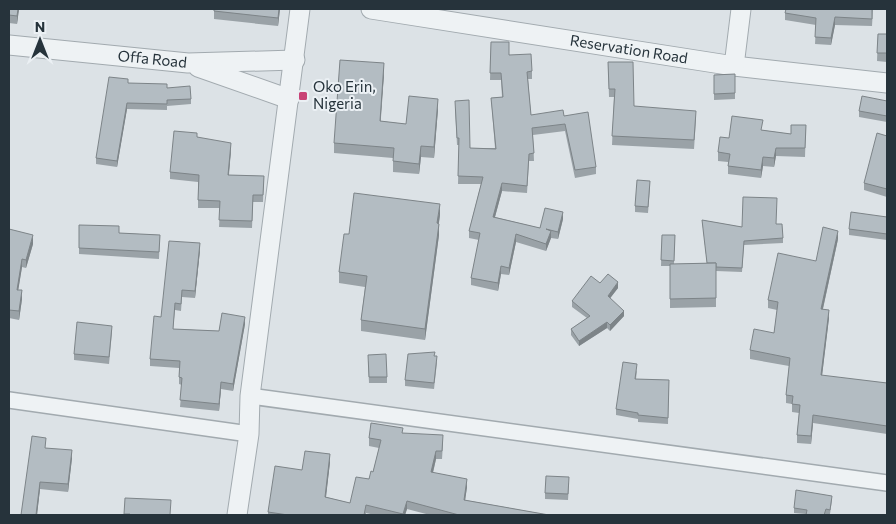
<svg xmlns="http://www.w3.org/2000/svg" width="896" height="524" font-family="Commissioner,sans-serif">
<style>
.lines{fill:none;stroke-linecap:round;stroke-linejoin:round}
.minor-casing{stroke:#a2aaaf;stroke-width:18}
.tertiary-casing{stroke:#a2aaaf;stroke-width:21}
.minor{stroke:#eef2f4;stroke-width:15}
.tertiary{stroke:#eef2f4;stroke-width:19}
.wall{fill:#9aa2a7}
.shaded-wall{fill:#7d8488}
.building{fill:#b3bcc2;stroke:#7d8488}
.poi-dot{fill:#c94376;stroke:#ebf0f4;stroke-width:2}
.labels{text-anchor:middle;stroke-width:4;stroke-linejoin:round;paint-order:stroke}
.street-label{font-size:15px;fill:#26333b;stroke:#ebf0f4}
.poi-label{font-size:15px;fill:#26333b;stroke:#ebf0f4;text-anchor:start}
</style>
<rect width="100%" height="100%" fill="#dce2e6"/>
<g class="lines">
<g class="minor-casing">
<g id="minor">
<polyline points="250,396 887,483"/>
<polyline points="9,400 249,434"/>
</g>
</g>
<g class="tertiary-casing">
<g id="tertiary">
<path id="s1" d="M371,9L734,66L887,83"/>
<path id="s2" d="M9,45L188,63L295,60"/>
<polyline points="734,66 741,9"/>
<polyline points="198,67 289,99"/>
<polyline points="237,515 249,434 250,396 300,9"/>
</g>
</g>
<use href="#minor" class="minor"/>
<use href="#tertiary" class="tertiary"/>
</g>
<g class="wall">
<polygon points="9,9 19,9 17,24 9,23"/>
<polygon points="124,9 169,9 169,10"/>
<polygon points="209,9 280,9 278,26 214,19 214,10"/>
<polygon points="873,9 872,26 835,25 831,45 815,44 816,25 785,20 785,13"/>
<polygon points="878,34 887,34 887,62 877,61"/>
<polygon points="491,42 532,71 532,79 528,79 531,115 564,116 596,167 596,174 575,178 565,131 533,135 534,161 529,161 527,193 502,191 495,217 540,228 563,219 558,239 551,238 546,251 516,242 509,275 501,274 498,291 471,285 471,278 479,240 469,238 469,231 481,184 458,184 459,145 457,145 455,108 470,148 495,148 491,98 502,97 501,80 490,80"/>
<polygon points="608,62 634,106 696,119 694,149 612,145 614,97 609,97"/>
<polygon points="384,74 380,121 406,124 438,109 434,158 421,157 419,174 393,172 393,158 334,153 334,143"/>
<polygon points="735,74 735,99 714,100 714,75"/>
<polygon points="128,83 167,88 191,99 191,104 167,106 167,110 127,109 117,167 96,164 96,158"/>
<polygon points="887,101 887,122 859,117 859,111"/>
<polygon points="806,125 805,157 776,156 774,167 763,166 761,178 728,174 728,162 718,161 718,152 729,138 762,130 791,134"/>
<polygon points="887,136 887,197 864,190 864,183"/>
<polygon points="197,137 231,150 229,175 264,176 263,202 253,202 252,228 219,227 220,208 198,208 198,182 170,179 170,172"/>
<polygon points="650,187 648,213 635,212 635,206"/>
<polygon points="440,215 439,223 439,235 425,340 361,331 361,320 365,287 339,283 339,272 349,234"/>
<polygon points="887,217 887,240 849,235 849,229"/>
<polygon points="702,220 742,227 776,224 783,238 783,243 744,245 742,272 716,271 716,307 670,308 670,266 661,266 662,235 675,235 674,264 707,263"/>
<polygon points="79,225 119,233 160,235 159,259 79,254"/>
<polygon points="9,229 33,244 26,268 22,267 18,290 22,299 19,320 9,318"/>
<polygon points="838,239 823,309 829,318 822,376 887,383 887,434 813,423 811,444 797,443 797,435 799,413 792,412 792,404 786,403 786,395 789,366 750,359 750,350 774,333 777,310 768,308 768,300 816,261"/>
<polygon points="200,250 195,298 182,297 181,311 175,310 173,329 219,331 245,324 233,391 221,389 219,411 180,407 182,385 179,384 179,368 150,366 150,359 161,317"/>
<polygon points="600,283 618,288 610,298 624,316 610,331 607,328 579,346 571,335 571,329 587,318 572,307 572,301"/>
<polygon points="112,332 109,364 74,360 74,354"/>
<polygon points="368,361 387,377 387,383 369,383"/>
<polygon points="437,362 434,389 405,386 405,380"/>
<polygon points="637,370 636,379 669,380 668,424 638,422 638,419 616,415 616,409"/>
<polygon points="403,433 443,443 442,459 436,459 433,473 467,487 465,500 549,515 430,515 407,509 405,515 375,515 366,513 366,515 268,515 268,512 302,470 330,462 326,497 350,503 369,479 373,472 379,448 369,446 369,438"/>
<polygon points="46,448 72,458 68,492 40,489 37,515 21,515"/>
<polygon points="569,483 568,500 545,499 545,493"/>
<polygon points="832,500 830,514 806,514 794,513 794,508"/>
</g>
<g class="shaded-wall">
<polygon points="18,9 19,9 17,24 17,16"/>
<polygon points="279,9 280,9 278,26 278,18"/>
<polygon points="835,17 835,25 831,45 831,38"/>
<polygon points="384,63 384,74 380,131 380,121"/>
<polygon points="438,99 438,109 434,158 434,147"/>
<polygon points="127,103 127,109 117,167 117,161"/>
<polygon points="231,143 231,150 228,182 228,175"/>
<polygon points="421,146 421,157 419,174 419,164"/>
<polygon points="776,148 776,156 774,167 774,158"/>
<polygon points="763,157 763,166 761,178 761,170"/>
<polygon points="502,183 502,191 493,224 493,217"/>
<polygon points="440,204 440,215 437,234 437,223"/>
<polygon points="563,212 563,219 558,239 558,232"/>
<polygon points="439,224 439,235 425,340 425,329"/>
<polygon points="551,231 551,238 546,251 546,244"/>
<polygon points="838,231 838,239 821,317 821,309"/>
<polygon points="516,234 516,242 509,275 509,268"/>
<polygon points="33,235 33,244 26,268 26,260"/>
<polygon points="200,243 200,250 195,298 195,291"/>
<polygon points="22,259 22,267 17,298 17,290"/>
<polygon points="501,266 501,274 498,291 498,283"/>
<polygon points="618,282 618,288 608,301 608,296"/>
<polygon points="22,290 22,299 19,320 19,311"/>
<polygon points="829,310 829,318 821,384 821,375"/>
<polygon points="624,311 624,316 610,331 610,325"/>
<polygon points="245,317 245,324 233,391 233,384"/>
<polygon points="607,322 607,328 579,346 579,341"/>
<polygon points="221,382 221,389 219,411 219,404"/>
<polygon points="813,415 813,423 811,444 811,436"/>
<polygon points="72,450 72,458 68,492 68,484"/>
<polygon points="436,451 436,459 431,480 431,472"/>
<polygon points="330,454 330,462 325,505 325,497"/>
<polygon points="467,479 467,487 464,508 464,500"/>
<polygon points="40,482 40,489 37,515 36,515"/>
<polygon points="407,501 407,509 405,515 403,515"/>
</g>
<g class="building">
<polygon points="9,9 18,9 17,16 9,15"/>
<polygon points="214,9 279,9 278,18 214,11"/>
<polygon points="786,9 872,9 872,19 835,17 831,38 815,37 816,18 785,13"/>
<polygon points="878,34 887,34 887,53 877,53"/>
<polygon points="491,42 509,42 509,55 531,54 532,71 527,72 531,115 563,110 564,116 588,112 596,167 575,170 565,124 532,128 534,153 529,154 527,186 502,183 493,217 540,228 545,208 563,212 558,232 546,229 551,231 546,244 516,234 509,268 501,266 498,283 471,278 480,233 469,231 483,177 458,176 459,138 457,138 455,101 469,100 470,148 496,149 491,98 503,97 501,73 490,73"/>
<polygon points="340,60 384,63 380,121 406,124 409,96 438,99 434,147 421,146 419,164 393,161 394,148 334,143"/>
<polygon points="608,62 633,62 634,106 696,111 694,140 612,136 615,89 609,89"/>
<polygon points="735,74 735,93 714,94 714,75"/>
<polygon points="109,77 128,79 128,83 167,84 167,88 190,86 191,99 167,100 167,104 127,103 117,161 96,158"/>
<polygon points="862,96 887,101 887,116 859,111"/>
<polygon points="732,116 763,120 761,130 791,134 791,125 806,125 805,148 776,148 774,158 763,157 761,170 728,166 730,154 718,152 720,137 729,138"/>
<polygon points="174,131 197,133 197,137 231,143 228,175 264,176 263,195 253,195 252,221 219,220 220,201 198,200 199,175 170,172"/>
<polygon points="877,133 887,136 887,189 864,183"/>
<polygon points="637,180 650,181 648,207 635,206"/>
<polygon points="354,193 440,204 437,223 439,224 425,329 361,320 367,276 339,272 344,234 349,234"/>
<polygon points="743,197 777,198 776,224 782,224 783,238 744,241 742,268 716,267 716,263 707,263 702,220 742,227"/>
<polygon points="851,212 887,217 887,234 849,229"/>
<polygon points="79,225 119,226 119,233 160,235 159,252 79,248"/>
<polygon points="823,227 838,231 821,309 829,310 821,375 887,383 887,426 813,415 811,436 797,435 800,405 792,404 793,396 786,395 790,358 750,350 754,329 774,333 778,302 768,300 778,253 816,261"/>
<polygon points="9,229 33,235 26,260 22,259 17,290 22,290 19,311 9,310"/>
<polygon points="662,235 675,235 674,261 661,260"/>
<polygon points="169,241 200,243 195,291 182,290 181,304 175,303 173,329 219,331 222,313 245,317 233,384 221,382 219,404 180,400 182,378 179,377 180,361 150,359 154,316 161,317"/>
<polygon points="716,263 716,298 670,299 670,264"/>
<polygon points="608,274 618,282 608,296 624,311 610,325 607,322 579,341 571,329 590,316 572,301 591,276 600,283"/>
<polygon points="77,322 112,326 109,357 74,354"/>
<polygon points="435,352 434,356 437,356 434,383 405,380 408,354"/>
<polygon points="386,354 387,377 369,377 368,355"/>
<polygon points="623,362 637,364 635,379 669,380 668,418 638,415 638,413 616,409"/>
<polygon points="371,423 403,428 402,433 443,435 442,451 436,451 431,472 467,479 464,500 549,515 459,515 407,501 403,514 366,505 364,515 288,515 268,512 275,466 302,470 305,451 330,454 325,497 350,503 356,477 369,479 371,471 373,472 381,440 369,438"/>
<polygon points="32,436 46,438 45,448 72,450 68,484 40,482 36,515 21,515"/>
<polygon points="546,476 569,477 568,494 545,493"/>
<polygon points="796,490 832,496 830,510 826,509 824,515 806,515 807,510 794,508"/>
<polygon points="125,498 171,500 170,515 130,515 130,514 124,514"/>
</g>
<rect class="poi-dot" x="298" y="91" width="10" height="10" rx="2.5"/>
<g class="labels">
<g class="street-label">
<text dy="5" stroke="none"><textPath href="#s1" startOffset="261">Reservation Road</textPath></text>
<text dy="5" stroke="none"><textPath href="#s2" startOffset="144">Offa Road</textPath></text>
</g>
<g class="poi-label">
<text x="313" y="92">Oko Erin,<tspan x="313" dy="17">Nigeria</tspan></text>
</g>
</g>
<rect width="896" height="524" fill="none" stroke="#26333b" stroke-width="20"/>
<g transform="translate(40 40)" stroke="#ebf0f4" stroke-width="4" paint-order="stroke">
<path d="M0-4L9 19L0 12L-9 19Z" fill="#26333b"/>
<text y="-8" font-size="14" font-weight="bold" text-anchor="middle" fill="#26333b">N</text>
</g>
</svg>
